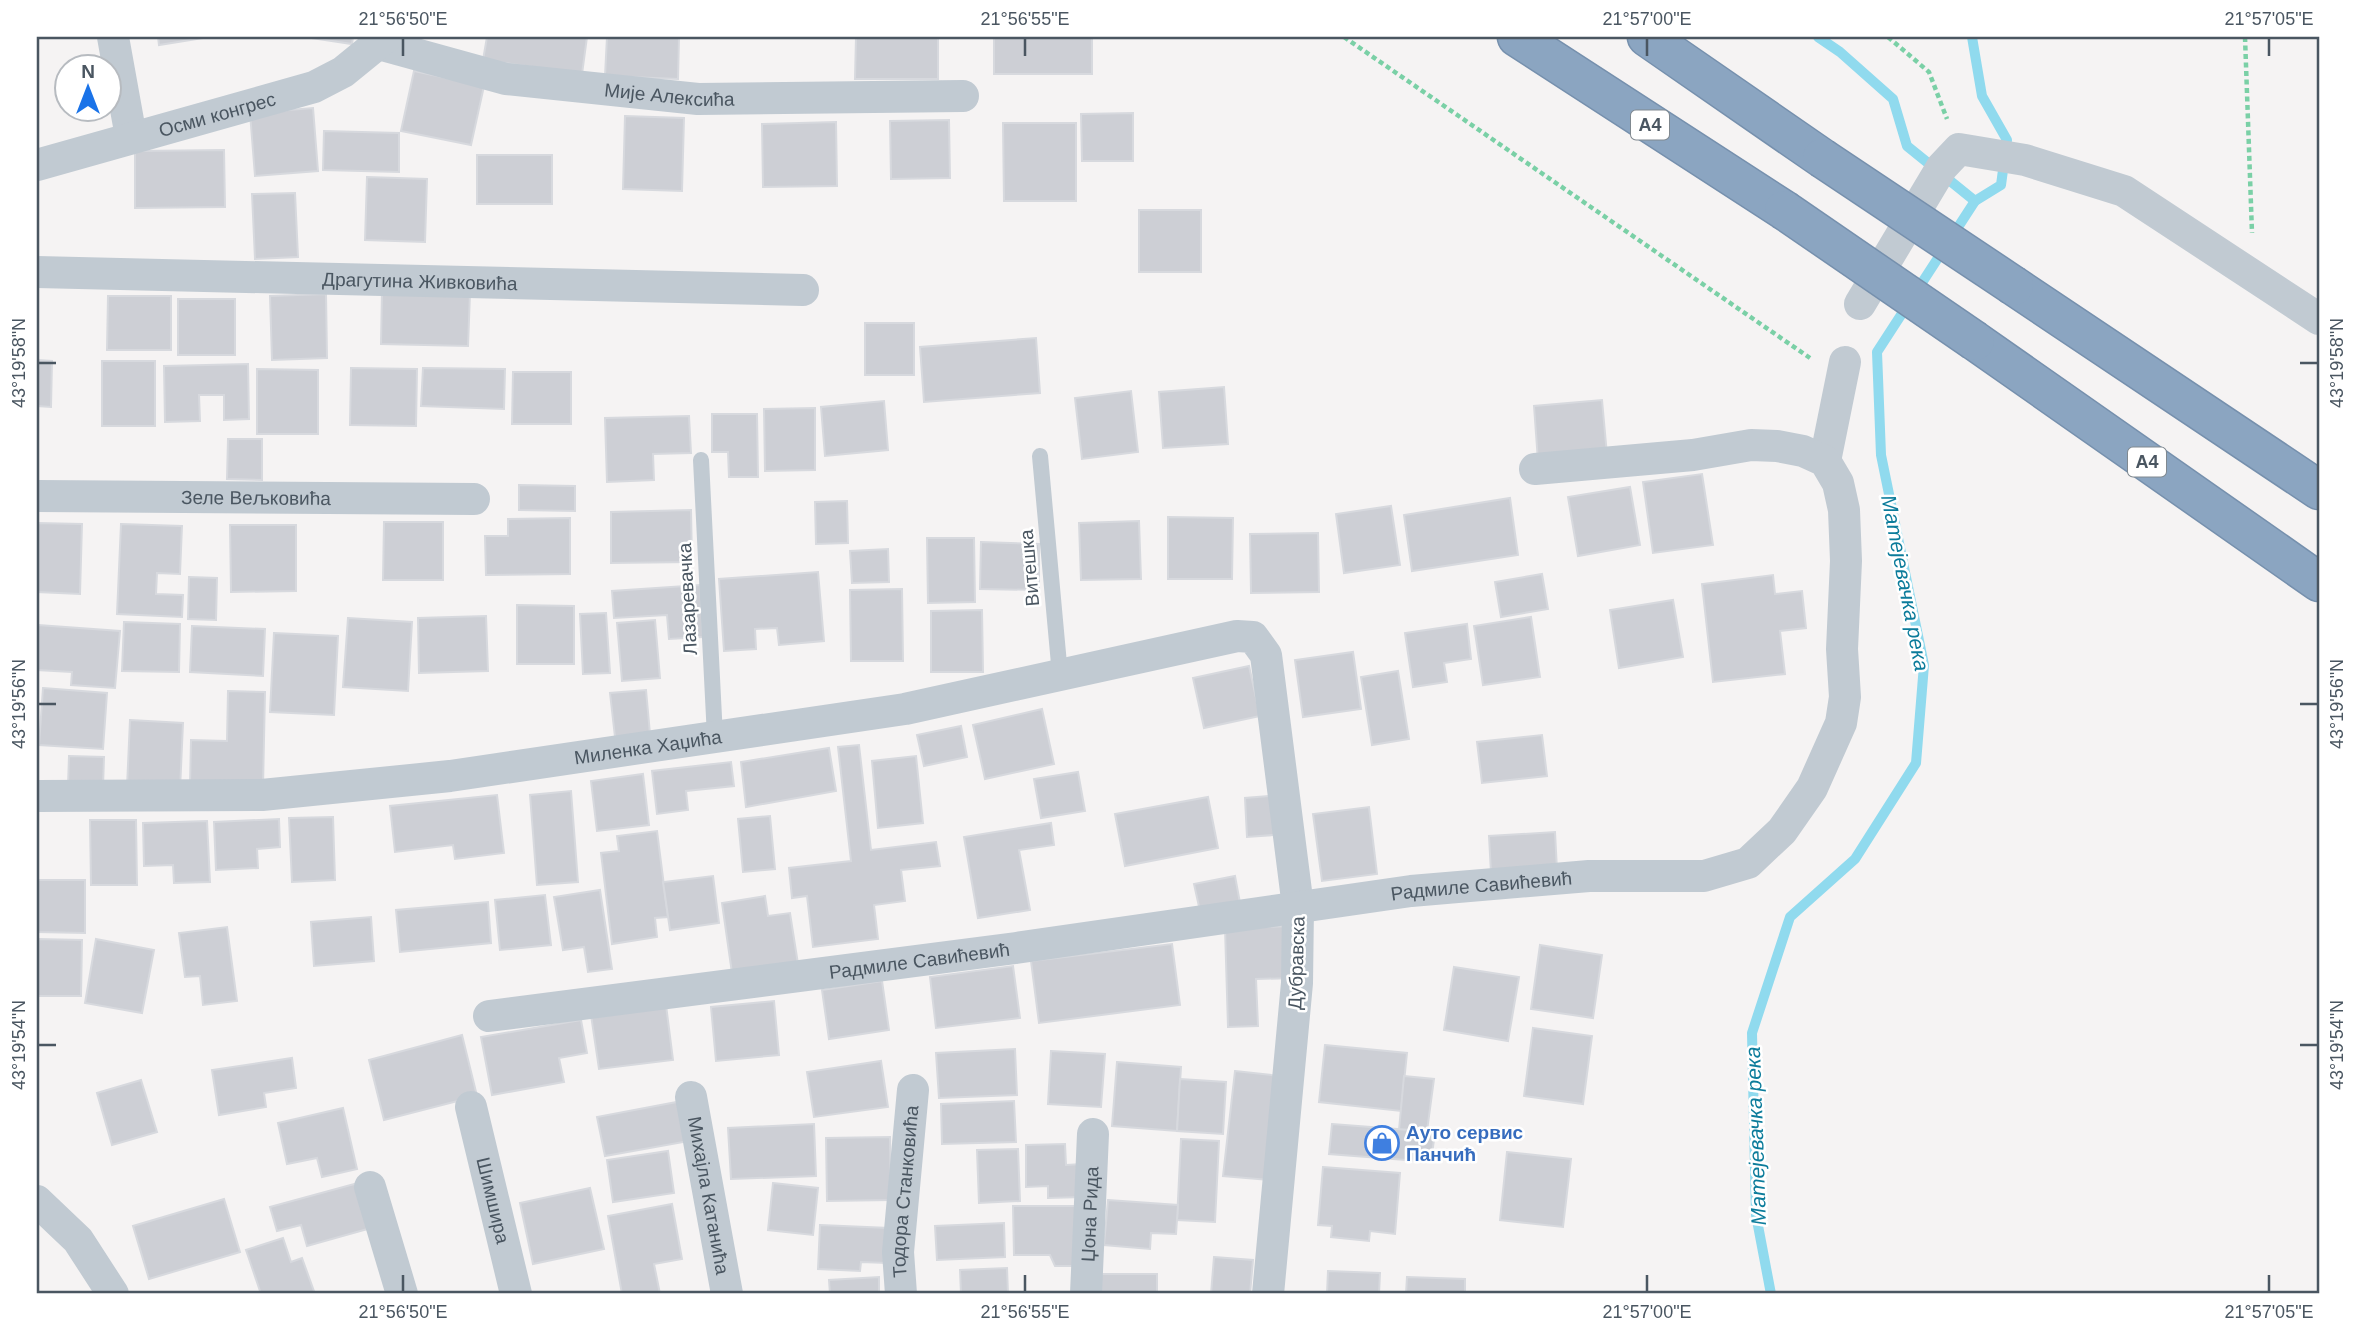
<svg xmlns="http://www.w3.org/2000/svg" width="2356" height="1331" font-family="Helvetica,sans-serif">
<style>
.lines{fill:none;stroke-linecap:round;stroke-linejoin:round}
.stream{stroke:#90daee;stroke-width:10}
.building{fill:#cdcfd5;stroke:#d7d9de;stroke-width:2}
.motorway-casing{stroke:#7690ad;stroke-width:41}
.path{stroke:#7ad0a6;stroke-width:4.5;stroke-dasharray:5 3.5;stroke-linecap:butt}
.service{stroke:#c1cad2;stroke-width:16}
.minor{stroke:#c1cad2;stroke-width:32}
.motorway{stroke:#8ba5c1;stroke-width:38}
.motorway-bridge-casing{stroke:#7690ad;stroke-width:41;stroke-linecap:butt}
.motorway-bridge{stroke:#8ba5c1;stroke-width:38}
.ticks{fill:none;stroke:#4a5661;stroke-width:2.5}
.labels{text-anchor:middle;stroke-width:5;stroke-linejoin:round;paint-order:stroke}
.shield{fill:#fff;stroke:#808990;stroke-width:2}
.shield-label{font-size:18px;font-weight:bold;fill:#4a5661}
.street-label{font-size:19px;fill:#4a5661;stroke:#fff}
.shop-label{font-size:19px;font-weight:bold;fill:#366cbe;stroke:#fff;text-anchor:start}
.water-label{font-size:21px;font-style:italic;fill:#0c7c9b;stroke:#fff}
.neatline{fill:none;stroke:#4a5661;stroke-width:2.5}
.ticks-label{font-size:18px;text-anchor:middle;fill:#4a5661}
</style>
<rect width="100%" height="100%" fill="#f5f3f3"/>
<g class="lines">
<g class="stream">
<polyline points="1818,37 1840,52 1893,99 1907,146 1975,201"/>
<polyline points="1771,1294 1756,1215 1752,1033 1790,917 1855,859 1916,763 1924,665 1881,455 1877,352 1975,201 2001,185 2007,140 1982,96 1972,37"/>
</g>
</g>
<g class="building">
<polygon points="158,37 209,37 159,45"/>
<polygon points="305,37 353,37 352,44"/>
<polygon points="487,37 587,37 582,74 483,60"/>
<polygon points="607,37 679,37 678,79 605,76"/>
<polygon points="856,37 938,37 938,79 855,79"/>
<rect x="994" y="37" width="98" height="37"/>
<polygon points="414,71 484,86 471,145 401,131"/>
<polygon points="313,108 318,171 255,176 250,113"/>
<polygon points="1133,113 1133,161 1082,161 1081,114"/>
<polygon points="625,116 684,118 682,191 623,189"/>
<polygon points="949,120 950,178 891,179 890,121"/>
<polygon points="836,122 837,186 763,187 762,124"/>
<polygon points="1003,123 1076,123 1076,201 1004,201"/>
<polygon points="324,131 399,133 399,172 323,170"/>
<polygon points="224,150 225,207 135,208 135,151"/>
<rect x="477" y="155" width="75" height="49"/>
<polygon points="367,177 427,179 425,242 365,240"/>
<polygon points="295,193 298,257 255,259 252,194"/>
<rect x="1139" y="210" width="62" height="62"/>
<polygon points="382,291 470,293 468,346 381,344"/>
<polygon points="326,294 327,358 272,360 270,296"/>
<polygon points="108,296 171,296 171,350 107,350"/>
<rect x="178" y="299" width="57" height="56"/>
<rect x="865" y="323" width="49" height="52"/>
<polygon points="1036,338 1040,393 924,402 920,347"/>
<polygon points="37,360 52,361 51,407 37,406"/>
<rect x="102" y="361" width="53" height="65"/>
<polygon points="248,364 249,419 224,420 224,395 199,395 200,421 165,422 164,366"/>
<polygon points="351,368 417,369 416,426 350,425"/>
<polygon points="423,368 505,369 504,409 421,406"/>
<polygon points="257,369 318,370 318,434 257,434"/>
<polygon points="513,372 571,372 571,424 512,424"/>
<polygon points="1224,387 1228,444 1163,448 1159,392"/>
<polygon points="1131,391 1138,452 1082,459 1075,398"/>
<polygon points="1602,400 1607,455 1538,461 1534,406"/>
<polygon points="884,401 888,450 825,456 821,407"/>
<polygon points="815,408 815,470 765,471 764,409"/>
<polygon points="712,414 757,414 758,477 729,477 728,452 712,452"/>
<polygon points="689,416 691,453 653,454 654,480 607,482 605,418"/>
<polygon points="228,439 262,439 262,480 227,479"/>
<polygon points="1702,474 1713,545 1653,553 1643,482"/>
<polygon points="519,485 575,486 575,511 519,510"/>
<polygon points="1630,487 1640,545 1578,556 1568,497"/>
<polygon points="1510,498 1518,555 1412,571 1404,515"/>
<polygon points="847,501 848,543 816,544 815,502"/>
<polygon points="1391,506 1400,565 1344,573 1336,514"/>
<polygon points="691,510 692,562 611,563 611,512"/>
<polygon points="1168,517 1233,518 1232,579 1168,579"/>
<polygon points="570,518 570,574 486,575 485,536 508,536 508,519"/>
<polygon points="1139,521 1141,579 1081,580 1079,523"/>
<polygon points="384,522 443,522 443,580 383,580"/>
<polygon points="37,523 82,524 80,594 37,592"/>
<polygon points="121,524 182,526 180,574 157,573 156,594 183,595 182,617 117,614"/>
<polygon points="230,525 296,525 296,591 231,592"/>
<polygon points="1318,533 1319,592 1251,593 1250,534"/>
<polygon points="927,538 974,538 975,602 928,603"/>
<polygon points="981,542 1039,544 1039,590 980,589"/>
<polygon points="888,549 889,582 852,583 850,551"/>
<polygon points="818,572 824,641 779,645 777,628 755,629 756,649 724,651 719,579"/>
<polygon points="1542,574 1548,609 1501,617 1495,582"/>
<polygon points="1773,575 1775,594 1802,591 1806,628 1780,631 1785,674 1713,682 1702,584"/>
<polygon points="189,577 217,578 216,620 188,619"/>
<polygon points="700,585 703,637 669,639 667,615 614,618 612,591"/>
<polygon points="902,589 903,661 851,661 850,590"/>
<polygon points="1673,600 1683,657 1619,668 1610,610"/>
<polygon points="517,605 574,606 574,664 517,664"/>
<polygon points="982,610 983,672 931,672 931,611"/>
<polygon points="606,613 610,673 583,674 580,614"/>
<polygon points="486,616 488,671 419,673 418,618"/>
<polygon points="1531,617 1540,677 1483,685 1474,626"/>
<polygon points="348,618 412,622 408,691 343,687"/>
<polygon points="655,620 660,678 622,681 617,623"/>
<polygon points="124,622 180,624 179,672 122,671"/>
<polygon points="1467,624 1471,659 1444,663 1447,682 1413,687 1405,633"/>
<polygon points="38,625 120,631 115,688 71,685 72,672 37,670"/>
<polygon points="192,626 265,629 263,676 190,672"/>
<polygon points="274,633 338,636 334,715 270,712"/>
<polygon points="1353,652 1361,709 1303,717 1295,660"/>
<polygon points="1249,666 1260,716 1204,728 1193,678"/>
<polygon points="1398,671 1409,739 1372,745 1361,677"/>
<polygon points="43,688 107,693 103,749 39,745"/>
<polygon points="646,690 650,734 615,737 610,693"/>
<polygon points="228,691 265,692 263,787 190,786 191,740 227,741"/>
<polygon points="1042,709 1054,764 985,779 973,725"/>
<polygon points="130,720 183,723 180,790 127,787"/>
<polygon points="961,726 967,757 924,766 917,735"/>
<polygon points="1542,735 1547,776 1482,783 1477,742"/>
<polygon points="859,745 871,850 936,842 940,866 901,870 905,901 874,905 878,939 813,947 807,896 792,898 789,868 851,861 838,747"/>
<polygon points="829,748 836,791 746,807 741,762"/>
<polygon points="69,756 104,757 103,787 68,786"/>
<polygon points="916,756 923,823 878,828 872,761"/>
<polygon points="731,762 734,786 686,791 688,810 657,814 652,771"/>
<polygon points="1078,772 1085,811 1041,818 1034,779"/>
<polygon points="643,774 649,825 597,831 591,781"/>
<polygon points="571,791 578,882 537,885 530,795"/>
<polygon points="497,795 504,853 455,859 453,845 395,852 390,806"/>
<polygon points="1281,795 1287,834 1247,837 1245,798"/>
<polygon points="1208,797 1218,848 1125,866 1115,814"/>
<polygon points="1369,807 1377,874 1322,881 1313,814"/>
<polygon points="770,816 775,869 743,872 738,819"/>
<polygon points="333,817 335,880 292,882 289,818"/>
<polygon points="279,819 280,847 257,849 258,868 216,870 214,822"/>
<polygon points="90,820 136,820 137,885 91,885"/>
<polygon points="207,821 210,882 174,883 173,865 144,866 143,823"/>
<polygon points="1051,823 1054,845 1019,850 1030,910 978,918 964,837"/>
<polygon points="657,831 668,917 655,918 657,937 612,944 601,853 619,851 617,836"/>
<polygon points="1555,832 1557,870 1491,873 1489,836"/>
<polygon points="713,876 719,923 670,930 663,882"/>
<polygon points="1235,876 1240,903 1200,911 1194,884"/>
<polygon points="37,880 85,880 85,933 37,932"/>
<polygon points="600,890 612,969 588,972 584,947 563,950 554,897"/>
<polygon points="545,895 551,945 500,950 495,900"/>
<polygon points="765,896 768,916 790,913 798,964 732,973 722,903"/>
<polygon points="488,902 491,943 400,952 396,910"/>
<polygon points="371,917 374,961 314,966 311,922"/>
<polygon points="1293,926 1295,978 1256,979 1258,1026 1228,1027 1225,928"/>
<polygon points="227,927 237,1001 203,1005 200,976 185,977 179,933"/>
<polygon points="37,939 82,940 81,996 37,996"/>
<polygon points="96,939 154,950 142,1013 85,1003"/>
<polygon points="1172,944 1180,1005 1039,1023 1031,961"/>
<polygon points="1540,945 1602,955 1593,1018 1531,1009"/>
<polygon points="1013,966 1020,1018 936,1028 930,977"/>
<polygon points="1454,967 1519,977 1508,1041 1444,1030"/>
<polygon points="882,981 889,1030 829,1039 822,990"/>
<polygon points="774,1001 779,1055 716,1061 711,1007"/>
<polygon points="666,1005 673,1060 599,1069 591,1015"/>
<polygon points="581,1020 587,1053 559,1058 564,1082 492,1095 481,1037"/>
<polygon points="1533,1028 1592,1036 1583,1104 1524,1096"/>
<polygon points="462,1035 477,1096 384,1120 369,1060"/>
<polygon points="1325,1045 1407,1053 1401,1111 1319,1102"/>
<polygon points="1015,1049 1017,1095 939,1098 936,1053"/>
<polygon points="1051,1051 1105,1054 1101,1107 1048,1104"/>
<polygon points="292,1058 296,1088 264,1093 266,1107 219,1115 212,1070"/>
<polygon points="881,1061 888,1107 814,1117 807,1072"/>
<polygon points="1117,1062 1181,1067 1177,1131 1112,1126"/>
<polygon points="1235,1071 1280,1076 1269,1180 1223,1176"/>
<polygon points="1404,1076 1434,1079 1427,1131 1399,1130"/>
<polygon points="1180,1079 1226,1082 1223,1134 1177,1131"/>
<polygon points="141,1080 157,1132 112,1145 97,1093"/>
<polygon points="682,1101 689,1141 605,1156 597,1117"/>
<polygon points="1014,1101 1016,1142 942,1144 941,1104"/>
<polygon points="343,1108 357,1169 322,1177 317,1158 287,1164 278,1123"/>
<polygon points="814,1124 816,1176 731,1179 728,1128"/>
<polygon points="1332,1124 1435,1132 1431,1162 1329,1154"/>
<polygon points="890,1137 891,1200 827,1201 826,1138"/>
<polygon points="1181,1139 1219,1141 1215,1222 1177,1220"/>
<polygon points="1065,1144 1066,1165 1082,1164 1083,1197 1048,1198 1048,1186 1026,1187 1026,1145"/>
<polygon points="1018,1149 1020,1201 979,1203 977,1150"/>
<polygon points="668,1151 674,1193 613,1202 607,1160"/>
<polygon points="1507,1152 1571,1159 1563,1227 1500,1220"/>
<polygon points="1323,1167 1400,1173 1395,1234 1370,1231 1369,1241 1331,1237 1332,1226 1318,1225"/>
<polygon points="358,1183 371,1228 307,1246 301,1225 277,1231 270,1207"/>
<polygon points="773,1183 818,1188 813,1235 768,1230"/>
<polygon points="590,1188 604,1249 533,1264 520,1203"/>
<polygon points="224,1199 240,1252 149,1279 133,1226"/>
<polygon points="1108,1200 1178,1205 1176,1234 1151,1233 1150,1249 1104,1245"/>
<polygon points="672,1204 682,1259 654,1264 660,1294 622,1294 608,1216"/>
<polygon points="1013,1206 1080,1206 1080,1266 1055,1266 1050,1255 1014,1255"/>
<polygon points="1004,1223 1005,1257 937,1260 935,1226"/>
<polygon points="820,1225 889,1228 887,1263 861,1262 860,1271 818,1269"/>
<polygon points="283,1238 291,1262 302,1258 315,1294 261,1294 246,1250"/>
<polygon points="1214,1257 1253,1260 1250,1294 1211,1294"/>
<polygon points="1007,1268 1008,1294 961,1294 960,1270"/>
<polygon points="1328,1271 1380,1273 1379,1294 1327,1294"/>
<rect x="1101" y="1274" width="56" height="20"/>
<polygon points="879,1277 879,1294 830,1294 829,1280"/>
<polygon points="1407,1277 1465,1279 1465,1294 1406,1294"/>
</g>
<g class="lines">
<g class="motorway-casing">
<g id="motorway">
<polyline points="1517,37 1784,210"/>
<polyline points="1647,37 1822,158"/>
<polyline points="2014,286 2319,490"/>
<polyline points="1975,341 2319,582"/>
</g>
</g>
<g class="path">
<polyline points="1344,37 1810,358"/>
<polyline points="1888,37 1929,72 1947,119"/>
<polyline points="2245,37 2252,233"/>
</g>
<g class="service">
<polyline points="1040,456 1060,675"/>
<polyline points="701,460 715,737"/>
</g>
<g class="minor">
<polyline points="113,37 131,137"/>
<path id="s1" d="M379,44L506,79L698,99L963,96"/>
<path id="s2" d="M37,165L314,87L343,72L386,37"/>
<path id="s3" d="M37,272L803,290"/>
<polyline points="1860,304 1942,167 1959,149 2025,160 2124,191 2319,319"/>
<polyline points="1825,461 1845,362"/>
<path id="s4" d="M37,496L474,499"/>
<path id="s5" d="M37,796L262,795L450,776L905,709L1237,636L1253,637L1266,655L1298,907L1297,983L1268,1294"/>
<path id="s6" d="M489,1016L1016,948L1411,891L1589,876H1704L1748,863L1782,831L1812,788L1841,723L1845,697L1842,649L1846,561L1844,510L1838,483L1825,461L1803,451L1777,446L1751,445L1693,455L1535,469"/>
<path id="s7" d="M691,1097L727,1294"/>
<path id="s8" d="M471,1107L516,1294"/>
<polyline points="370,1187 402,1294"/>
<polyline points="37,1201 78,1240 113,1294"/>
<path id="s9" d="M901,1294L898,1252L913,1090"/>
<path id="s10" d="M1086,1294L1093,1134"/>
</g>
<use href="#motorway" class="motorway"/>
<g class="motorway-bridge-casing">
<g id="motorway-bridge">
<polyline points="1822,158 2014,286"/>
<polyline points="1784,210 1975,341"/>
</g>
</g>
<use href="#motorway-bridge" class="motorway-bridge"/>
</g>
<path class="ticks" d="M403,38V56M1025,38V56M1647,38V56M2269,38V56M38,363H56M2300,363H2318M38,704H56M2300,704H2318M38,1045H56M2300,1045H2318M403,1275V1292M1025,1275V1292M1647,1275V1292M2269,1275V1292"/>
<defs>
<g id="shop-ring" transform="scale(1.75)"><circle r="9.5" fill="#fff" stroke="#3f7fe0" stroke-width="1.5"/><path d="M-5-2.5h2.3a2.7 3.5 0 0 1 5.4 0H5L5.5 6h-11ZM-1.5-2.5h3a1.5 2.3 0 0 0-3 0Z" fill="#3f7fe0"/></g>
</defs>
<g fill-rule="evenodd">
<use href="#shop-ring" x="1382" y="1143"/>
</g>
<g class="labels">
<g class="shield">
<rect x="1631" y="110.5" width="38" height="29" rx="5"/>
<rect x="2128" y="447.5" width="38" height="29" rx="5"/>
</g>
<g class="shield-label">
<text x="1650" y="131">A4</text>
<text x="2147" y="468">A4</text>
</g>
<g class="street-label">
<text dy="7" stroke="none"><textPath href="#s1" startOffset="296">Мије Алексића</textPath></text>
<text dy="7" stroke="none"><textPath href="#s2" startOffset="187">Осми конгрес</textPath></text>
<text dy="7" stroke="none"><textPath href="#s3" startOffset="383">Драгутина Живковића</textPath></text>
<text dy="7" stroke="none"><textPath href="#s4" startOffset="219">Зеле Вељковића</textPath></text>
<text transform="translate(1029 568) rotate(-95)" y="7">Витешка</text>
<text transform="translate(687 599) rotate(-93)" y="7">Лазаревачка</text>
<text dy="7" stroke="none"><textPath href="#s5" startOffset="614">Миленка Хаџића</textPath></text>
<text dy="7" stroke="none"><textPath href="#s6" startOffset="1001">Радмиле Савићевић</textPath></text>
<text dy="7" stroke="none"><textPath href="#s6" startOffset="434">Радмиле Савићевић</textPath></text>
<text transform="translate(1296 963) rotate(-88)" y="7">Дубравска</text>
<text dy="7" stroke="none"><textPath href="#s9" startOffset="103">Тодора Станковића</textPath></text>
<text dy="7" stroke="none"><textPath href="#s7" startOffset="100">Михајла Катанића</textPath></text>
<text dy="7" stroke="none"><textPath href="#s8" startOffset="96">Шимшира</textPath></text>
<text dy="7" stroke="none"><textPath href="#s10" startOffset="80">Џона Рида</textPath></text>
</g>
<g class="shop-label">
<text x="1406" y="1139">Ауто сервис<tspan x="1406" dy="22">Панчић</tspan></text>
</g>
<g class="water-label">
<text transform="translate(1905 583) rotate(79)" y="7">Матејевачка река</text>
<text transform="translate(1756 1136) rotate(-92)" y="7">Матејевачка река</text>
</g>
</g>
<rect width="2356" height="1331" fill="none" stroke="#ffffff" stroke-width="77"/>
<g transform="translate(88 88)"><circle r="33" fill="#ffffff" stroke="#b7bbc0" stroke-width="2"/>
<path d="M0-5L12 26L0 18L-12 26Z" fill="#1a73e8"/>
<text y="-10" font-size="19" font-weight="bold" text-anchor="middle" fill="#4a5661">N</text>
</g>
<rect x="38" y="38" width="2280" height="1254" class="neatline"/>
<g class="ticks-label">
<text x="403" y="25">21°56'50"E</text>
<text x="1025" y="25">21°56'55"E</text>
<text x="1647" y="25">21°57'00"E</text>
<text x="2269" y="25">21°57'05"E</text>
<text transform="translate(19 363) rotate(-90)" y="6">43°19'58"N</text>
<text transform="translate(2337 363) rotate(-90)" y="6">43°19'58"N</text>
<text transform="translate(19 704) rotate(-90)" y="6">43°19'56"N</text>
<text transform="translate(2337 704) rotate(-90)" y="6">43°19'56"N</text>
<text transform="translate(19 1045) rotate(-90)" y="6">43°19'54"N</text>
<text transform="translate(2337 1045) rotate(-90)" y="6">43°19'54"N</text>
<text x="403" y="1318">21°56'50"E</text>
<text x="1025" y="1318">21°56'55"E</text>
<text x="1647" y="1318">21°57'00"E</text>
<text x="2269" y="1318">21°57'05"E</text>
</g>
</svg>
